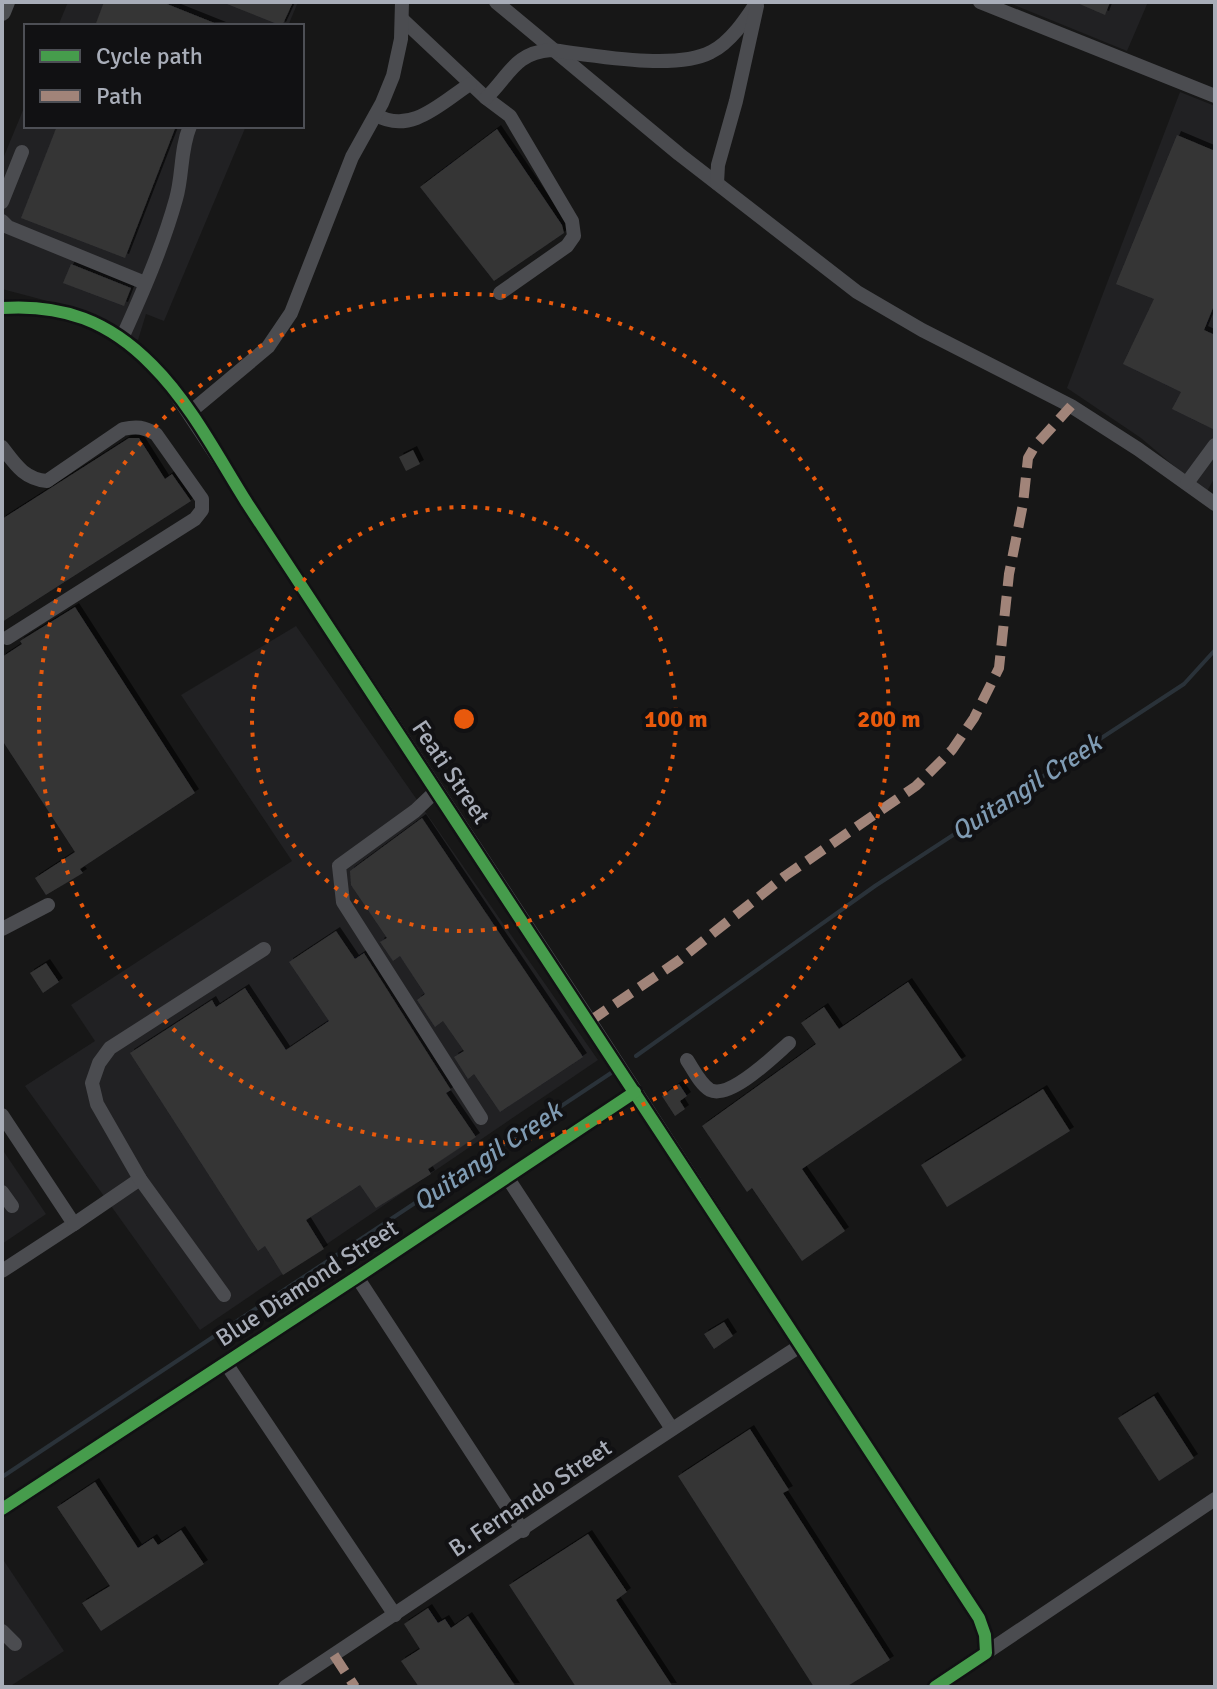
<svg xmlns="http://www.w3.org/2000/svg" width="1217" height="1689" font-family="Signika,sans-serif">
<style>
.built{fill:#212123}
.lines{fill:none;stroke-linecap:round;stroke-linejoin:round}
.stream{stroke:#2a3239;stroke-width:4}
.building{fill:#353536;filter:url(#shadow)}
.minor{stroke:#4b4c50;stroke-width:14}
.major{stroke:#4d4f52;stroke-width:18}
.quiet{stroke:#a18479;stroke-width:10;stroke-dasharray:20 10;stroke-linecap:butt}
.cycleway-casing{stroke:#111113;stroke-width:17}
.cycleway{stroke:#469c4c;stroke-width:12}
.ring{fill:none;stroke:#e8590c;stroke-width:4;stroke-dasharray:4 8}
.labels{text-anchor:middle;stroke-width:8;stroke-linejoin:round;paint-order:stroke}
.street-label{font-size:24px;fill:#a8adb8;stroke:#111113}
.water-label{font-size:26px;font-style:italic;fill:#7f9bb3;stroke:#111113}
.centre{fill:#e8590c;stroke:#111113;stroke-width:4}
.ring-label{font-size:24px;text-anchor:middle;font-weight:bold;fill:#e8590c;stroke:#111113;stroke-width:8;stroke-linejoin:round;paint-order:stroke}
</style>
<defs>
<filter id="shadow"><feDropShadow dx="4" dy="-4" stdDeviation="0" flood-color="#0009"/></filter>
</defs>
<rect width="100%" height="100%" fill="#171717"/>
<g class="built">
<polygon points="68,2 298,2 288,26 58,26"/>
<polygon points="1007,2 1148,2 1127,51"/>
<polygon points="1180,92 1215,106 1215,477 1206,493 1141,438 1067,388"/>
<polygon points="26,103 26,126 246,126 164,321 146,314 138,340 55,303 2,289 2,161"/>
<polygon points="296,626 598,1060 200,1330 25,1086 95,1041 71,1005 292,861 181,695"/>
<polygon points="2,1149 46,1214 2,1244"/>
<polygon points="2,1558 64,1651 9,1687 2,1687"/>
</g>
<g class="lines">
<g class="stream">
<polyline points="636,1056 875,886 1184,684 1215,650"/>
<polyline points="2,1477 611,1073"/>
</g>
</g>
<g class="building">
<polygon points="104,2 162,2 222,26 95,26"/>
<polygon points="222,2 293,2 282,26"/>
<polygon points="1075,2 1110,2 1105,15"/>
<polygon points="57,126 176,126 125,258 21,218"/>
<polygon points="497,129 562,225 564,233 494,281 420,187"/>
<polygon points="1177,135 1215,151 1215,303 1204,330 1215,335 1215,430 1172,409 1181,392 1123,364 1154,299 1116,284"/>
<polygon points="71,264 131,288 124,306 63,283"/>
<polygon points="129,438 139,438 165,479 172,474 191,501 2,622 2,519"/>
<polygon points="413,450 420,464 406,471 399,457"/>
<polygon points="75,607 195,793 80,869 83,873 46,895 35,878 75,852 2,740 2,657 22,644 20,641"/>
<polygon points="422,818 583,1057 500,1112 474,1074 468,1079 454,1057 464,1051 443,1021 435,1027 417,1000 425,994 400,956 393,961 380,942 387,938 351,885 350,871"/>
<polygon points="336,931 355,959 364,953 451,1090 446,1093 476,1137 428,1169 431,1174 376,1208 360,1185 306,1220 324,1249 283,1275 265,1246 258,1251 130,1053 212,1000 216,1007 245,988 286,1050 329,1021 289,962"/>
<polygon points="46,963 59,982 43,993 30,973"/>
<polygon points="908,982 962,1060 802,1169 845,1231 802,1261 752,1188 747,1192 702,1126 816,1044 801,1023 824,1007 839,1029"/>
<polygon points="679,1084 687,1096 680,1101 685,1109 675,1116 662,1096"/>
<polygon points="1043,1089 1070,1131 947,1207 921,1165"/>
<polygon points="724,1322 733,1336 714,1349 704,1334"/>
<polygon points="1154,1396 1194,1458 1159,1481 1118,1418"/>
<polygon points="750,1429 789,1490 783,1493 890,1660 846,1687 814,1687 678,1476"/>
<polygon points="95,1482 138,1548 153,1538 158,1545 181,1530 204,1564 101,1631 82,1603 110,1586 57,1507"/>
<polygon points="588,1534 627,1592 616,1600 673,1687 576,1687 509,1585"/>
<polygon points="428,1608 438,1623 445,1619 451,1628 468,1616 516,1687 419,1687 401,1661 420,1649 404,1624"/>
</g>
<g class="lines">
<g class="minor">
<polyline points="496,2 679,154 857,292 922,330 1071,406 1138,449 1215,504"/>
<polyline points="980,2 1215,96"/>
<polyline points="403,20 486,98 510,116 572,221 574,236 567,246 500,293"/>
<path d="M486,98C510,75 514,53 551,50C592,55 675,71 711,52C730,43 746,19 757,2"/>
<path d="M376,115C411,135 441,103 470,84"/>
<polyline points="717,183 718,165 736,101 757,6"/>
<polyline points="2,202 22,152"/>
<polyline points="2,221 8,227 145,283"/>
<path d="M2,308C80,302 125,331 173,390L590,1021L979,1618L985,1635L986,1653"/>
<path d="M122,338C142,294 163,246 176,199C183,175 180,150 190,126"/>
<polyline points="189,413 268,347 291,313 352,157 382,103 393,76 401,39 402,2"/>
<path d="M2,447C15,464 24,479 47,481L123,429C137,426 144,427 156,434L202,499V510L195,519L7,638"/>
<polyline points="1187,483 1215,445"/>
<polyline points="436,791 415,811 339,866 343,902 481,1118"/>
<polyline points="2,929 48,905"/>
<path d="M687,1060C693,1069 700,1084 710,1090C730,1100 774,1056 789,1043"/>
<polyline points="2,1115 74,1224 2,1271"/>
<polyline points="507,1177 672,1429"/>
<polyline points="2,1192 12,1206"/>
<polyline points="74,1224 140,1179"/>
<polyline points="357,1277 523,1531"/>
<polyline points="224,1295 140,1179 97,1104 92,1083 99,1063 110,1048 264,949"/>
<polyline points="225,1362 395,1615"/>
<polyline points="2,1509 357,1277 635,1092"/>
<polyline points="2,1631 15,1644"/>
<path d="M285,1687C457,1573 627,1457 800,1346"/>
<polyline points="935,1687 1215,1499"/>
</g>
<polyline class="major" points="2,12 6,2"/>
<g class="quiet">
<polyline points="590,1021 678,961 785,876 916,786 952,750 974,718 999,668 1009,574 1023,504 1028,458 1035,446 1071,406"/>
<polyline points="334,1655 355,1687"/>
</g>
<g class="cycleway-casing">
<g id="cycleway">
<path d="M2,308C63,304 109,321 152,365C191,404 218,457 247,503C296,578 345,653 394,727C591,1023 784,1321 979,1618L985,1635L986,1653L935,1687"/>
<polyline points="2,1509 357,1277 635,1092"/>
</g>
</g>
<use href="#cycleway" class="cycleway"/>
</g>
<g class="ring">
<circle cx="464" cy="719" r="212"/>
<circle cx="464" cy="719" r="425"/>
</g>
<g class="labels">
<g class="street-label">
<text transform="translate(451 772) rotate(56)" y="8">Feati Street</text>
<text transform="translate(307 1283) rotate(-33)" y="8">Blue Diamond Street</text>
<text transform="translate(530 1498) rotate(-34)" y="8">B. Fernando Street</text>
</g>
<g class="water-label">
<text transform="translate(1026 787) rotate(-33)" y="9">Quitangil Creek</text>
<text transform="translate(487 1156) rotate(-34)" y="9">Quitangil Creek</text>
</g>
</g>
<circle cx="464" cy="719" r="12" class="centre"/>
<g class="ring-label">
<text x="676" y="727">100 m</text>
<text x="889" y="727">200 m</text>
</g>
<rect width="1217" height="1689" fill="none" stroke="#a8adb8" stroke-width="8"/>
<rect x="24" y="24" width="280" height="104" fill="#111113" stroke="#4d4f55" stroke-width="2"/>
<rect x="40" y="50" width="40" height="12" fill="#469c4c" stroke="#4d4f55" stroke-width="2"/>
<text x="96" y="64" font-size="24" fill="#a8adb8">Cycle path</text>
<rect x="40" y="90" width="40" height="12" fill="#a18479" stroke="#4d4f55" stroke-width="2"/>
<text x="96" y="104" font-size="24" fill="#a8adb8">Path</text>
</svg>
